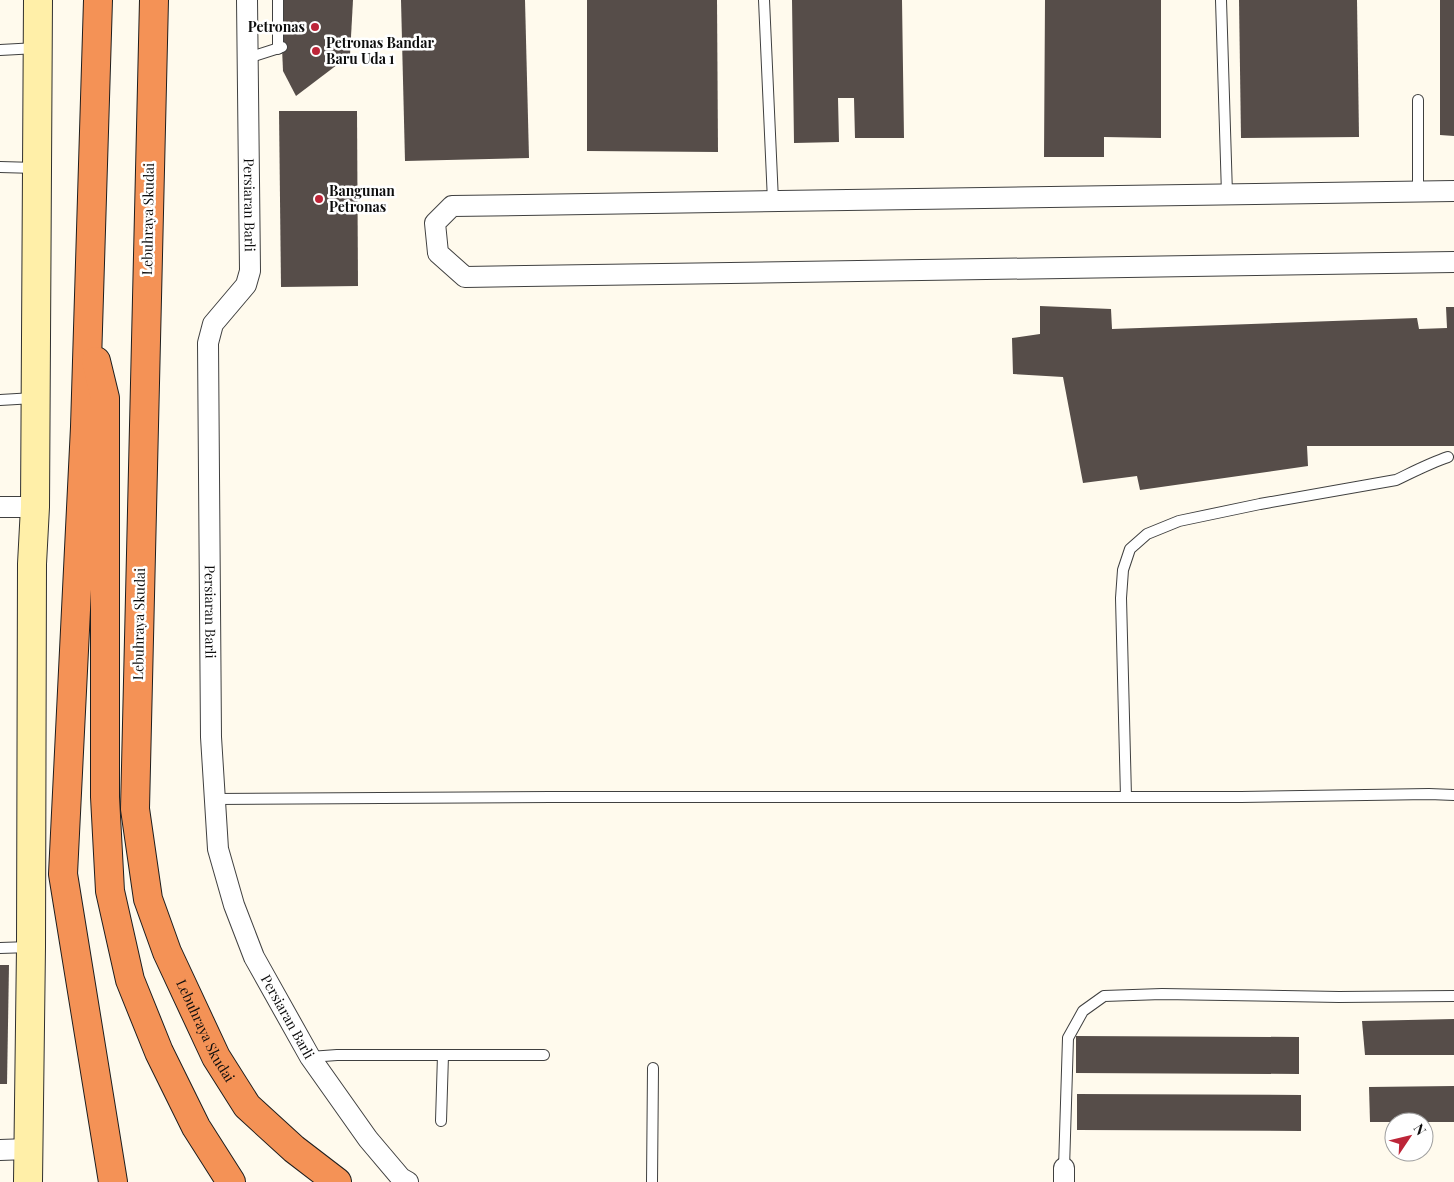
<svg xmlns="http://www.w3.org/2000/svg" width="1454" height="1182" font-family="'Playfair Display',serif">
<style>
.building{fill:#564d49}
.lines{fill:none;stroke-linecap:round;stroke-linejoin:round}
.lane-casing{stroke:#404040;stroke-width:12}
.street-casing{stroke:#404040;stroke-width:22}
.secondary-casing{stroke:#2f2f2f;stroke-width:30}
.highway-casing{stroke:#1e1e1e;stroke-width:30}
.lane{stroke:#fff;stroke-width:10}
.street{stroke:#fff;stroke-width:20}
.secondary{stroke:#ffefa8;stroke-width:28}
.highway{stroke:#f49256;stroke-width:28}
.poi-dot{fill:#bd2538;stroke:#fff;stroke-width:2}
.labels{text-anchor:middle;stroke-width:5;stroke-linejoin:round;paint-order:stroke}
.poi-label{font-size:14px;font-weight:bold;fill:#0d0d0d;stroke:#fff;text-anchor:start}
.street-label{font-size:14px;fill:#0d0d0d;stroke:#fff}
</style>
<rect width="100%" height="100%" fill="#fffaed"/>
<g class="building">
<polygon points="281,0 353,0 350,55 296,96 283,71 280,1"/>
<polygon points="401,0 525,0 529,158 405,161"/>
<polygon points="587,0 717,0 718,152 587,151"/>
<polygon points="792,0 902,0 904,138 855,138 854,98 838,98 839,142 794,143"/>
<polygon points="1045,0 1161,0 1161,138 1104,137 1104,157 1044,157"/>
<polygon points="1239,0 1357,0 1359,137 1241,138"/>
<polygon points="1440,0 1454,0 1454,136 1440,135"/>
<polygon points="279,111 357,111 358,286 281,287"/>
<polygon points="1040,306 1111,309 1112,329 1417,318 1419,329 1447,328 1446,307 1454,307 1454,446 1307,446 1308,466 1140,490 1137,476 1083,483 1063,377 1013,374 1012,338 1040,334"/>
<polygon points="0,965 9,965 7,1084 0,1084"/>
<polygon points="1454,1019 1454,1055 1365,1055 1362,1021"/>
<polygon points="1076,1036 1299,1037 1299,1074 1076,1073"/>
<polygon points="1454,1086 1454,1122 1370,1122 1369,1087"/>
<polygon points="1077,1094 1301,1095 1301,1131 1077,1130"/>
</g>
<g class="lines">
<g class="lane-casing">
<g id="lane">
<polyline points="278,0 278,49"/>
<polyline points="764,0 773,201"/>
<polyline points="1221,0 1227,194"/>
<polyline points="0,50 37,48"/>
<polyline points="248,58 282,47"/>
<polyline points="1418,100 1418,191"/>
<polyline points="0,167 36,168"/>
<polyline points="0,400 34,398"/>
<path d="M1126,797L1121,598L1123,570L1130,549L1147,534L1179,521L1260,504L1396,480C1413,472 1430,463 1448,457"/>
<polyline points="215,799 551,797 1241,797 1429,794 1454,795"/>
<polyline points="0,948 30,947"/>
<polyline points="310,1057 337,1055 544,1055"/>
<polyline points="441,1121 443,1055"/>
<polyline points="1064,1168 1068,1038 1083,1011 1104,996 1162,994 1339,997 1454,996"/>
<polyline points="652,1182 653,1068"/>
</g>
</g>
<g class="street-casing">
<g id="street">
<path id="s1" d="M247,0L250,271L246,285L213,324L208,343L211,737L218,849L234,905L254,957L310,1057L368,1139L401,1178L408,1182"/>
<polyline points="1454,191 452,206 435,223 438,253 465,277 1454,262"/>
<polyline points="0,507 35,507"/>
<polyline points="0,1150 28,1149"/>
<polyline points="1064,1168 1064,1182"/>
</g>
</g>
<g class="secondary-casing">
<polyline id="secondary" points="28,1182 31,947 32,564 35,507 38,0"/>
</g>
<g class="highway-casing">
<g id="highway">
<polyline points="98,0 85,427 63,874 113,1182"/>
<path id="s2" d="M154,0L135,809L148,899L167,952L216,1057L247,1106L294,1149L337,1182"/>
<polyline points="96,361 105,398 105,797 110,891 130,980 159,1052 196,1127 231,1182"/>
</g>
</g>
<use href="#lane" class="lane"/>
<use href="#street" class="street"/>
<use href="#secondary" class="secondary"/>
<use href="#highway" class="highway"/>
</g>
<g class="poi-dot">
<circle cx="315" cy="27" r="5"/>
<circle cx="316" cy="51" r="5"/>
<circle cx="319" cy="199" r="5"/>
</g>
<g class="labels">
<g class="poi-label">
<text x="305" y="32" text-anchor="end">Petronas</text>
<text x="326" y="48">Petronas Bandar<tspan x="326" dy="16">Baru Uda 1</tspan></text>
<text x="329" y="196">Bangunan<tspan x="329" dy="16">Petronas</tspan></text>
</g>
<g class="street-label">
<text dy="5" stroke="none"><textPath href="#s1" startOffset="205">Persiaran Barli</textPath></text>
<text transform="translate(148 219) rotate(-89)" y="5">Lebuhraya Skudai</text>
<text dy="5" stroke="none"><textPath href="#s1" startOffset="625">Persiaran Barli</textPath></text>
<text transform="translate(139 624) rotate(-89)" y="5">Lebuhraya Skudai</text>
<text dy="5" stroke="none"><textPath href="#s1" startOffset="1045">Persiaran Barli</textPath></text>
<text dy="5" stroke="none"><textPath href="#s2" startOffset="1044">Lebuhraya Skudai</textPath></text>
</g>
</g>
<g transform="translate(1409 1137) rotate(55)"><circle r="24" fill="#ffffff" stroke="#9e9e9e"/>
<path d="M0-4L9 19L0 12L-9 19Z" fill="#bd2538"/>
<text y="-8" font-size="14" font-weight="bold" text-anchor="middle" fill="#0d0d0d">N</text>
</g>
</svg>
